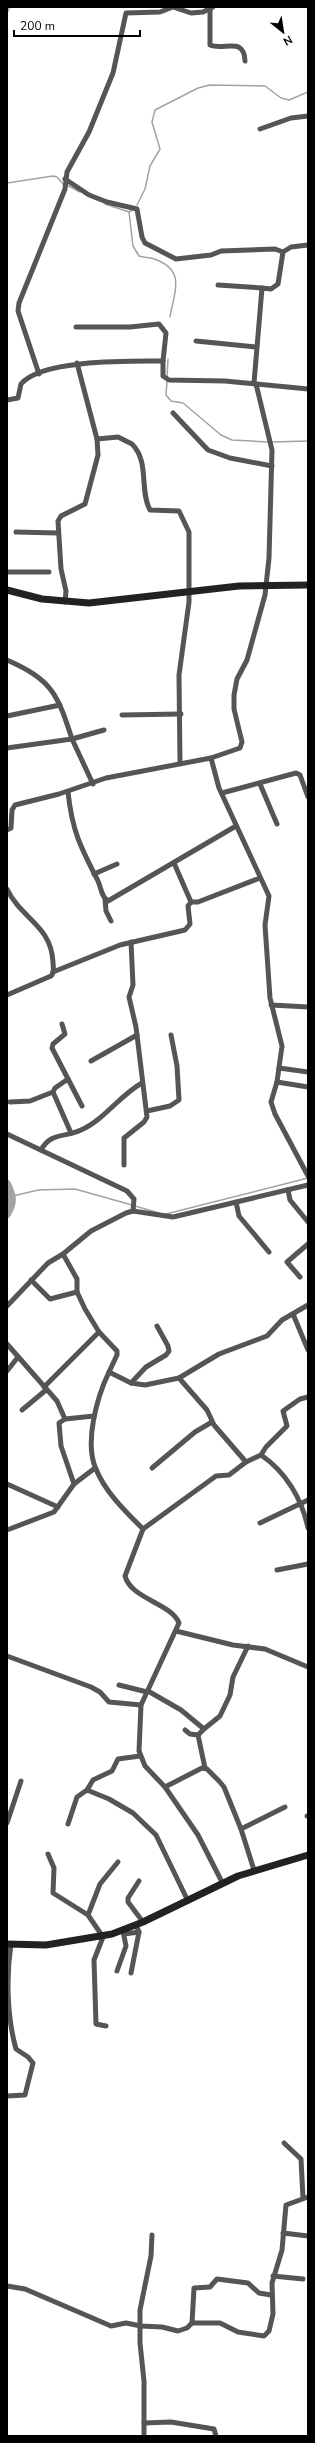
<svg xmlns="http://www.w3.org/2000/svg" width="315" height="2443" font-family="'Nunito Sans',sans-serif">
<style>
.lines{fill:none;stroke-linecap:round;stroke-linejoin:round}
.stream{stroke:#a3a3a3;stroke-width:1.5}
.river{stroke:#a3a3a3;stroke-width:8}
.street{stroke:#555;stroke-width:5}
.secondary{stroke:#222;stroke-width:7}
</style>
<rect width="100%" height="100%" fill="#fff"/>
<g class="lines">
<g class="stream">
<polyline points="7,13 10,7"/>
<polyline points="7,183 53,176 57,177 63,184"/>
<polyline points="67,185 80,192"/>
<polyline points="105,204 129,212 134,209"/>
<polyline points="137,205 145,189 150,166 160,149 152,122 155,110 198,88 210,85 265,86 281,98 289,100 308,92"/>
<path d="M129,212L133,246L139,256C145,258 151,257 157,260C187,272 173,295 170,317"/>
<polyline points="167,377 168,359"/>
<polyline points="167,381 166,395 171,401 183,403 221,435 232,440 268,442"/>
<polyline points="272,442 308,441"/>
<polyline points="13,1196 38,1190 75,1189 132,1205"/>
<polyline points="135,1206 159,1213"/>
<polyline points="166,1214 308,1178"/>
</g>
<path class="river" d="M7,1184C13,1196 14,1202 7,1214"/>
<g class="street">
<path d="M210,9V45C224,51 244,36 245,61"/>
<polyline points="260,129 291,118 308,116"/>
<polyline points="65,179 89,195 107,202 137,209 142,237 145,243 176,259 211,255 221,251 275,249 283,252"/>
<polyline points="218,285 262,288"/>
<polyline points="76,327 130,327 159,324 166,333 163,361"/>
<polyline points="196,341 256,347"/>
<polyline points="39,374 18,311 19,303 65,189 67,172 89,132 113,73 126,13 160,12 173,7 191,13 203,12 213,7"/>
<polyline points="254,383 262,288 271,289 278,284 283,252 291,247 308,245"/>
<path d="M7,400L18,398L21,384C41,359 132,361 163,361V376L169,380L225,381L308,389"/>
<polyline points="173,413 208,450 230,458 272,466"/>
<path d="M97,439L118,437L132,444C150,462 139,490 150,510L179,511L189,532V602L179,675L180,762"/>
<polyline points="16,532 58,533"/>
<polyline points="7,572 49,572"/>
<polyline points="65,602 66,591 61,569 58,521 61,516 85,504 98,455 97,439 77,363"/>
<path d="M7,660C52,680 57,693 72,739L7,748"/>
<polyline points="122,715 181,714"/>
<polyline points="7,716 60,705"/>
<polyline points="211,758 240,748 242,742 234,709 234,695 237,679 247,660 265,595 269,558 272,450 256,384"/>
<polyline points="93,784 72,739 104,730"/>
<polyline points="260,784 277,824"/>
<path d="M68,792C72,830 80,846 97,879C101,886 101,897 108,901L236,826"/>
<polyline points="222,793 296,773 300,775 308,797"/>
<polyline points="7,830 11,828 12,810 15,805 59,794 106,778 211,758 219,788 269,896 265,925 270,998 282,1046 277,1082 271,1102 275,1114 308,1176"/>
<polyline points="174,863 191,902 198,902 260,878"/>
<polyline points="94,874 117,864"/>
<path d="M7,889C21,919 51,925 53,962C53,967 55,972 51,976L7,995"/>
<polyline points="105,899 106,911 111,921"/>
<polyline points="53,972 120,945 185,930 190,924 188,906 191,902"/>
<polyline points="271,1005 308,1007"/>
<polyline points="62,1024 65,1034 53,1044 52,1048 82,1106"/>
<polyline points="91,1061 137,1035"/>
<polyline points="279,1068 308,1072"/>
<polyline points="68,1079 55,1088 53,1092 71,1133"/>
<polyline points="277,1082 308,1087"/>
<polyline points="10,1102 30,1101 53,1092"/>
<polyline points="147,1111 170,1106 179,1100 177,1066 171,1035"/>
<polyline points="7,1134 127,1191 134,1199 133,1211"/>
<path d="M41,1150C51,1132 64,1138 81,1130C104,1120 120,1095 142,1083"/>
<polyline points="124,1165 124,1138 144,1122 147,1117 136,1027 129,997 133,985 131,942"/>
<polyline points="288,1190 290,1200 308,1222"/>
<polyline points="236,1202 239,1216 269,1252"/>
<polyline points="63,1254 77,1279 77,1292 85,1309 99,1332 117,1351 117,1355 109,1372 131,1383 145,1385 179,1378 219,1354 267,1336 282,1320 308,1305"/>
<polyline points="300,1277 287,1262 308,1244"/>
<polyline points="31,1280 50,1299 77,1292"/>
<polyline points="7,1306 48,1263 63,1254 91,1231 126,1213 133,1211 173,1217 308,1185"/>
<polyline points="293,1314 308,1350"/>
<polyline points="7,1344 57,1401 65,1419"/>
<polyline points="7,1371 18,1357"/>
<path d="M109,1372C97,1397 84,1443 96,1469C105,1492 126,1512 143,1529L125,1576C131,1599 171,1603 179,1623L141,1705L139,1751L145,1766L165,1787L198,1835L222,1882"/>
<path d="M179,1378L207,1410L214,1425L246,1462L261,1455C286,1472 302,1499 308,1528"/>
<polyline points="131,1383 146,1367 166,1355 169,1351 168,1346 157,1326"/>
<polyline points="44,1387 99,1332"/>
<polyline points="22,1410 46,1390"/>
<polyline points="261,1455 266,1447 287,1426 283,1411 300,1399 308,1397"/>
<polyline points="152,1468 195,1432 212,1422"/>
<polyline points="7,1484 58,1507"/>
<polyline points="74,1484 61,1446 59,1423 65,1419 94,1416"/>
<polyline points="260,1523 308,1500"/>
<polyline points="143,1529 216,1476 229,1475 246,1462"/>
<polyline points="7,1530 54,1512 74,1484 95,1468"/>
<polyline points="277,1570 308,1564"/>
<polyline points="176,1631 233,1645 265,1649 308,1667"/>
<polyline points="7,1656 91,1687 100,1692 109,1702 141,1705"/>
<polyline points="119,1685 147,1692"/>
<polyline points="148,1691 181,1710 204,1729 198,1735 190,1734 185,1730"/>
<polyline points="204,1729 220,1716 230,1695 233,1677 248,1646"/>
<polyline points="198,1735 205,1768"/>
<polyline points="165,1787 202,1768 207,1769 219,1781 224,1787 241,1829 254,1870"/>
<polyline points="87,1790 93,1780 112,1771 118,1759 140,1756"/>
<polyline points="307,1816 308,1816"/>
<polyline points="7,1823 21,1781"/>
<polyline points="68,1824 77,1797 87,1790 109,1799 133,1813 156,1835 187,1899"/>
<polyline points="241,1829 285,1807"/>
<polyline points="48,1854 54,1868 53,1893 88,1915"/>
<polyline points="139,1881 128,1898 128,1902 143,1922"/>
<polyline points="124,1934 139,1932"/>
<polyline points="117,1971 126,1946 123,1931"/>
<polyline points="131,1973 139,1932 136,1925"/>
<polyline points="106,2026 96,2024 94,1960 103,1937 88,1915 100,1884 118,1862"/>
<path d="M7,2096L25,2095L33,2063L28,2057L16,2049C7,2017 6,1977 11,1944"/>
<polyline points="284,2143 301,2159 303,2198"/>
<polyline points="283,2233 308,2236"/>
<polyline points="273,2276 303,2279"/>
<polyline points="7,2286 25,2289 111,2326 126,2323 141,2326 162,2327 178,2331 187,2328 192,2323 220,2323 238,2332 264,2336 269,2331 273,2314 272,2283 282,2250 286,2205 308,2197"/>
<polyline points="192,2323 194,2288 210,2287 217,2279 248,2283 259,2293 271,2295"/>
<polyline points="144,2423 171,2422 214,2429 216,2436"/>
<polyline points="144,2436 144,2381 140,2343 140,2310 151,2256 152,2235"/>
</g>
<g class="secondary">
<polyline points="7,590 42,599 89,603 239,586 308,585"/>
<polyline points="7,1944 46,1945 112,1934 143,1922 238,1876 308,1855"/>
</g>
</g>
<rect width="315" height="2443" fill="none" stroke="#000000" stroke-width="16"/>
<g transform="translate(283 32) rotate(150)" stroke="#ffffff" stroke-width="3" paint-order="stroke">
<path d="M0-3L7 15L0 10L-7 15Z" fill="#000000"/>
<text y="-6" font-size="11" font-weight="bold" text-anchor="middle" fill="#000000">N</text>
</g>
<path d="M14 30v6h126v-6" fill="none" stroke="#000000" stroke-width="2"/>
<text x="20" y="30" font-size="12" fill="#000000" stroke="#ffffff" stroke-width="3" paint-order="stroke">200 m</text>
</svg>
